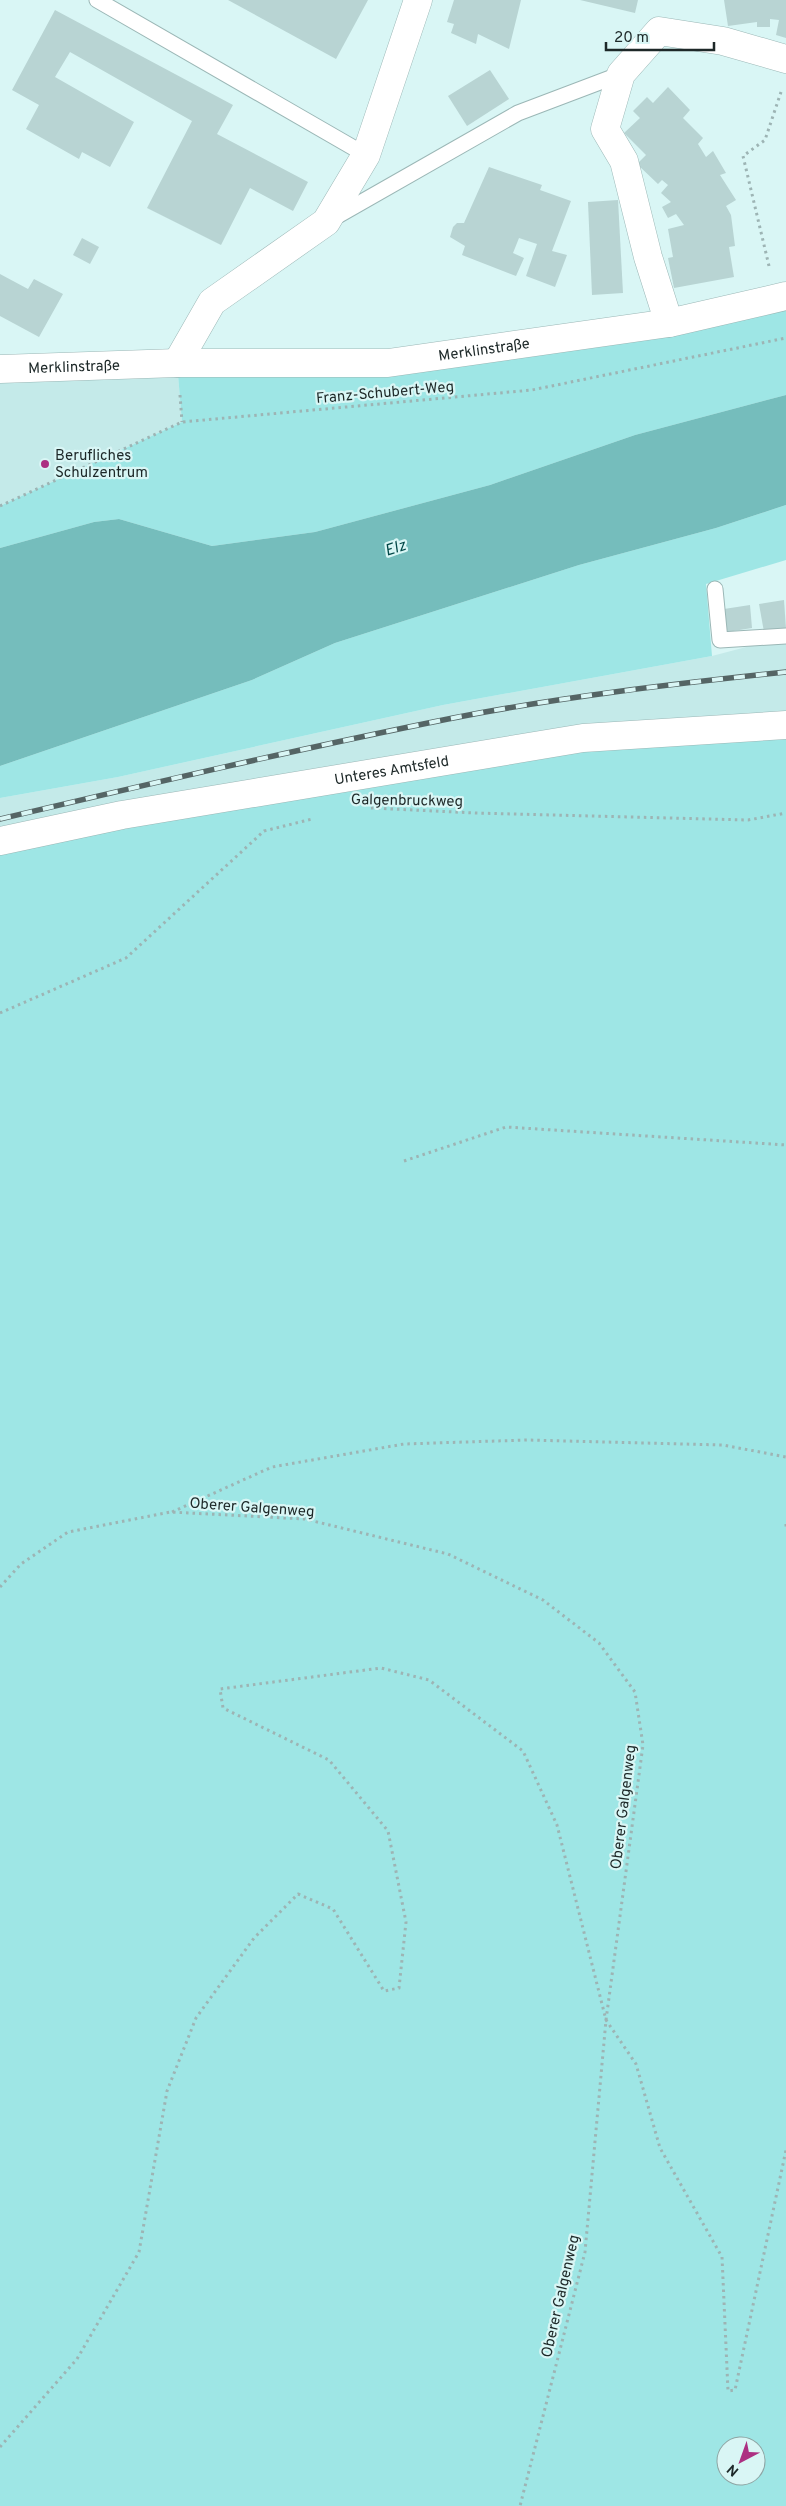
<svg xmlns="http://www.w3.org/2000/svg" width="786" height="2506" font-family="Overpass,sans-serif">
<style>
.built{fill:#c4eae9}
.green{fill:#9ee6e5;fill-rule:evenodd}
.water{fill:#75bdbc}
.building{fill:#b8d4d3}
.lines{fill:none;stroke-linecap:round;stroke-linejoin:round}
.service-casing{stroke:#9bb7b6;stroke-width:17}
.minor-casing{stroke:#9bb7b6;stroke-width:29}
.path{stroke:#9db4b4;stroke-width:3;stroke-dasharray:2.5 4;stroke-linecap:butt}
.service{stroke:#fff;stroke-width:15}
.minor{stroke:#fff;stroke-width:28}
.rail-casing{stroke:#556565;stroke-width:5.5}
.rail{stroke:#d9f6f5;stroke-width:4;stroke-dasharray:11;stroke-linecap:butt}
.poi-dot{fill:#ac3082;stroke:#d9f6f5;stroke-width:2}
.labels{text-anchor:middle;stroke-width:4.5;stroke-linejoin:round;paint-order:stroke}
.street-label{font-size:15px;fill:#1d2828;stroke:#d9f6f5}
.poi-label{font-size:15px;fill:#1d2828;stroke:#d9f6f5;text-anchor:start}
.water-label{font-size:16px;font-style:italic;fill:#024848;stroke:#d9f6f5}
</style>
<rect width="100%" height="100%" fill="#d9f6f5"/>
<g class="built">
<polygon points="177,363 182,422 0,506 0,369"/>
<polygon points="786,642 786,725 0,841 0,798 118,777 443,705 712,656 750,646"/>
</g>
<g class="green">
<polygon points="786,296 786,395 635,435 490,485 315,532 212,546 119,519 94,522 0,548 0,506 182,422 177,363 388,363"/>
<polygon points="786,505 786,560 706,584 712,656 443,705 118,777 0,798 0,766 252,680 335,643 579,565 716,528"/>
<path d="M786,725V2506H0V841L583,738ZM726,2446H756V2476H726Z"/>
</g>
<polygon class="water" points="786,395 786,505 716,528 579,565 335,643 252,680 0,766 0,548 94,522 119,519 212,546 315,532 490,485 635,435"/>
<g class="building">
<polygon points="228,0 368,0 336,59"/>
<polygon points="454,0 521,0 509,49 478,34 476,44 451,33 454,24 447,22"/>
<polygon points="580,0 638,0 635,13"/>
<polygon points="724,0 786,0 786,38 776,35 779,20 770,19 770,27 757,27 757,22 728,26"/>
<polygon points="55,10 233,105 217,134 308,182 293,211 250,188 221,245 147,208 192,121 70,52 55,77 134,122 110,167 82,152 79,159 26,129 39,105 12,90"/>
<polygon points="490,70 509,99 467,126 448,96"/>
<polygon points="668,87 690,110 683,118 703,138 698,144 706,157 713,151 726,173 720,175 736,200 726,206 731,215 735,246 729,247 734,277 674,288 668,258 673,257 668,229 684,225 676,214 668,218 662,207 671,202 661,193 668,185 662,180 658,184 637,164 646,155 624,133 640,118 633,111 647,97 653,103"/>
<polygon points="489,167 542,185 540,190 571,201 552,251 567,255 555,287 526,276 537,244 519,238 513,253 524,258 516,276 462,255 465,246 450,237 453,227 457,223 464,223"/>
<polygon points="618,200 623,293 592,295 588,202"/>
<polygon points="82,238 99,247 90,264 73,255"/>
<polygon points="0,274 28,289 34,279 63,294 39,337 0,316"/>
<polygon points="784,600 786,629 764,632 759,604"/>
<polygon points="750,605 752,628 727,632 724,609"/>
</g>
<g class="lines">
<g class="service-casing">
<g id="service">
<polyline points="97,0 366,155"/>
<polyline points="332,219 518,113 621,74"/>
<polyline points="715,589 720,640 786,636"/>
</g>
</g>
<g class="minor-casing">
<g id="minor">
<polyline points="669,323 648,257 624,161 605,129 621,74 659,31 723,41 786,59"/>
<polyline points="177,363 212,302 326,222 366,155 418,0"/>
<path id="s1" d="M0,369L177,363H388L669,323L786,296"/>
<path id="s2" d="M0,841L122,815L583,738L786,725"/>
</g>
</g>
<g class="path">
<polyline points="769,266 743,156 765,140 781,92"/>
<polyline points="180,395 182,422"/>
<polyline points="0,506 182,422 532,390 786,338"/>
<polyline points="371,808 475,813 748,820 786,813"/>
<polyline points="0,1013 126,958 264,831 312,819"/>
<polyline points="404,1161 506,1127 786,1145"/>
<polyline points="172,1512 272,1467 404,1444 527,1440 723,1445 786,1457"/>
<polyline points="786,1524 786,1527"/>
<polyline points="0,1587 21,1564 68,1532 170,1512 305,1519 448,1554 543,1600 599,1643 635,1692 643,1745 606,2020 585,2252 520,2506"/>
<polyline points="0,2447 77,2359 139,2252 167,2091 196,2018 254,1938 298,1894 333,1909 384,1991 399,1988 406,1922 388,1831 329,1760 223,1708 220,1689 381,1668 429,1680 523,1751 557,1825 606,2020 636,2064 660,2148 722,2257 728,2391 735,2390 786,2150"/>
</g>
<use href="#service" class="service"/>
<use href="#minor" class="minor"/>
<g class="rail-casing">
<path id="rail" d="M0,819C149,784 298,749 448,719C559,697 673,684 786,672"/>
</g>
<use href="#rail" class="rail"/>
</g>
<circle class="poi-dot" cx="45" cy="464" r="5"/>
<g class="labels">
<g class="street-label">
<text dy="5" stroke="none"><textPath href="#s1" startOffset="485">Merklinstraße</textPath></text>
<text dy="5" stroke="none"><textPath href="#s1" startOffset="74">Merklinstraße</textPath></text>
<text transform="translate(385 392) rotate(-5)" y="5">Franz-Schubert-Weg</text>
<text dy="5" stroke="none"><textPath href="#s2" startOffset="398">Unteres Amtsfeld</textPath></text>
<text transform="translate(407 800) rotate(1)" y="5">Galgenbruckweg</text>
<text transform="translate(252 1507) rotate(4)" y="5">Oberer Galgenweg</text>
<text transform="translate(623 1807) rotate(-83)" y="5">Oberer Galgenweg</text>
<text transform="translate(560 2296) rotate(-77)" y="5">Oberer Galgenweg</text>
</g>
<g class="poi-label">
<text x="55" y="460">Berufliches<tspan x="55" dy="17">Schulzentrum</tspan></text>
</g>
<g class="water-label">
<text transform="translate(395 547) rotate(-18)" y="6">Elz</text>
</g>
</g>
<g transform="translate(741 2461) rotate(221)"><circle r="24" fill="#d9f6f5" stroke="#8ea4a3"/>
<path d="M0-4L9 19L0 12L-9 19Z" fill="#ac3082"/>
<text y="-8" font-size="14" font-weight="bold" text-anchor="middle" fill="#1d2828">N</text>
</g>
<path d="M606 42v8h108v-8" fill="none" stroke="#1d2828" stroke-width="2.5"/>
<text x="614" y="42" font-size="15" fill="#1d2828" stroke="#d9f6f5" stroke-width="4" paint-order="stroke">20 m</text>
</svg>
